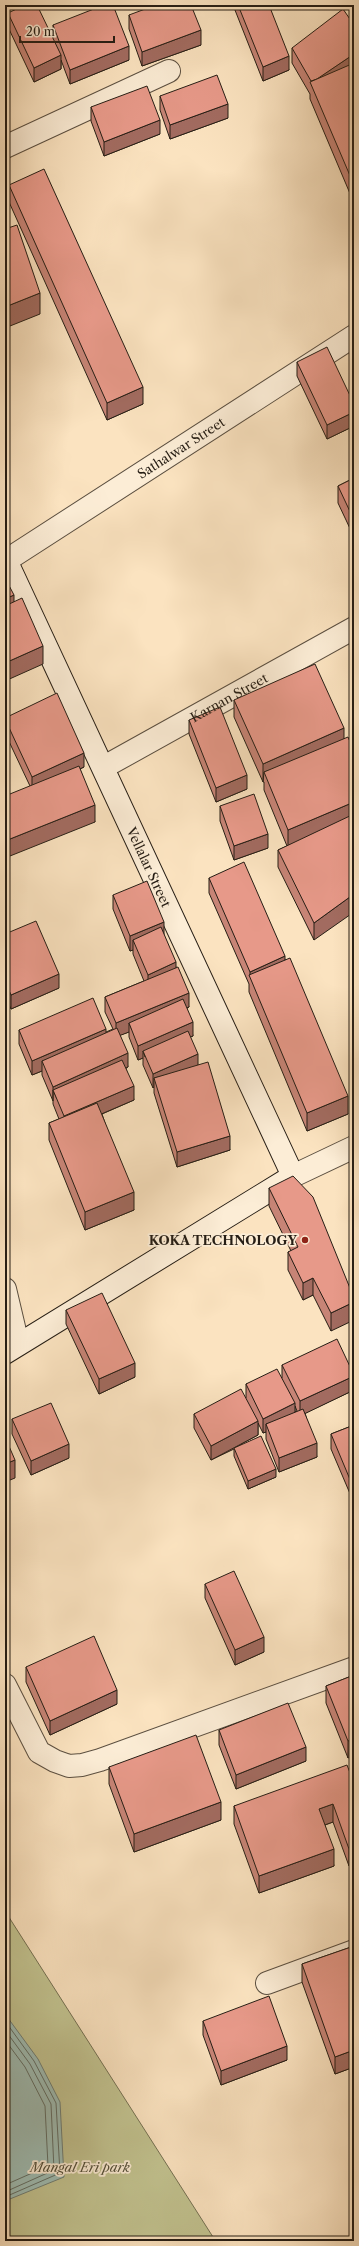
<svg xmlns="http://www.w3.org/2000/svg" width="359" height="2246" font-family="'Libre Caslon Text',serif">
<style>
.green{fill:#c2c390;stroke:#747052}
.water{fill:#9fbeb5;stroke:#6f7e75}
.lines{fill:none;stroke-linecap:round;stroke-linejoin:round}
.shore{stroke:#626e65;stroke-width:1}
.street-casing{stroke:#5b4f40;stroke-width:24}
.secondary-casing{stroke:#261e15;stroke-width:24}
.street{stroke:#fcedd6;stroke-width:22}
.secondary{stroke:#fcedd6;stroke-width:22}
.wall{fill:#c78476;stroke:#261e15;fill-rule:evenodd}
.shaded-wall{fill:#a26b60;stroke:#261e15}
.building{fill:#e79989;stroke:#261e15}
.poi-dot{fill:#8f2418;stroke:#fcedd6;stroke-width:1.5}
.labels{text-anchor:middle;stroke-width:3.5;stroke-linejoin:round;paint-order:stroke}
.street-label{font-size:13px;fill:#261e15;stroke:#fcedd6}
.poi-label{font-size:13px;font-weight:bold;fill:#261e15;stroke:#fcedd6;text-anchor:end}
.park-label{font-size:13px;font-style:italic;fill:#55503a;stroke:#fcedd6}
</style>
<rect width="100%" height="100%" fill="#fbe3c0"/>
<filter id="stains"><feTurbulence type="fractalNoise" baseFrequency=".005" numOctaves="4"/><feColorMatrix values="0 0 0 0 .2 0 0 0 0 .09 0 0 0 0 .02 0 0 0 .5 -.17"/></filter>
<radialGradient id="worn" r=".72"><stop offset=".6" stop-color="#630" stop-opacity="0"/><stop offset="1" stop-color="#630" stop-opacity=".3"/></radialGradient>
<polygon class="green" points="5,1911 213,2237 203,2241 5,2241"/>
<polygon class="water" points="5,2014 38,2059 60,2102 64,2177 5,2201"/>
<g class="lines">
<g class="shore">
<polyline points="5,2021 34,2061 56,2103 60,2173 5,2197"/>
<polyline points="5,2030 30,2064 51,2104 54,2170 5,2192"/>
<polyline points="5,2040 25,2067 45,2106 48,2166 5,2185"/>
</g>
<g class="street-casing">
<g id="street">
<polyline points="5,147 169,71"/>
<path id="s1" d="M7,560L354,336"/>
<path id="s2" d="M104,767L354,628"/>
<polyline points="293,1176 354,1147"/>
<polyline points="5,1289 18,1344"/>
<polyline points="5,1685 39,1752 55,1761 69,1766 82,1765 100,1760 354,1668"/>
<polyline points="267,1983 354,1951"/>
</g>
</g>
<g class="secondary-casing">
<g id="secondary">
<path id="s3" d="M5,558L293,1176L5,1353"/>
</g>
</g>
<use href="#street" class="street"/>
<use href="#secondary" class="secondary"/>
</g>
<g class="wall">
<polygon points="233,5 269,5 289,70 263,81"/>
<polygon points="8,13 53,38 53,25 129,60 70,84 61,60 61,69 34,82 8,27"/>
<polygon points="129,15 201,45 142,66 129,29"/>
<polygon points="354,25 354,203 310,99 310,94 292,63 292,48"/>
<polygon points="160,96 228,118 170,139 160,110"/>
<polygon points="91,107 160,134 104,156 91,121"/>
<polygon points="9,185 143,404 107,420 9,202"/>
<polygon points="297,362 354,404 354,426 327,439 297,376"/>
<polygon points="354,478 354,537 338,503 338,486"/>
<polygon points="234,700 344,739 314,940 278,867 278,850 287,846 264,790 264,782 263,782 234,717"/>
<polygon points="5,718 84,767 80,769 95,822 30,786 5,733"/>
<polygon points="189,720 247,789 216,802 189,734"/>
<polygon points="220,806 268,848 234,860 220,821"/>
<polygon points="209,878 285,959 348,1114 307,1131 249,992 249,984 209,893"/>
<polygon points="113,895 164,935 176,967 189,1007 187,1008 193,1036 190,1037 198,1065 230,1150 177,1167 154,1093 154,1087 153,1088 143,1065 143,1058 138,1060 129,1037 129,1032 120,1035 128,1067 126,1068 134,1100 102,1114 134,1210 85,1230 49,1140 49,1123 59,1119 53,1104 53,1101 42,1075 42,1071 32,1075 19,1044 19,1030 106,1032 113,1029 105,1012 105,997 144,981 133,954 133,950 130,951 113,909"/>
<polygon points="5,934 59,988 11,1009 5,995"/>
<polygon points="269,1188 354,1298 331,1331 313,1295 303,1300 288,1270 288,1252 291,1251 269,1206"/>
<polygon points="66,1310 135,1377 99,1394 66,1324"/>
<path d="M282,1365L354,1390L305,1413L317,1457L279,1472L266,1439V1432L263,1433L258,1423V1435L241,1444L276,1477L248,1489L234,1456V1449L211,1460L194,1428V1414L246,1398V1384L282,1378ZM295,1406L297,1411L295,1412Z"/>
<polygon points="12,1419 69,1458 31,1475 12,1434"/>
<polygon points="354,1425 354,1503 331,1449 331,1434"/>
<polygon points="205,1584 264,1652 235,1665 205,1598"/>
<polygon points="26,1667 117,1704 50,1735 26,1682"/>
<polygon points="354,1675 348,1758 326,1703 326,1686"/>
<polygon points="219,1730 306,1761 236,1789 219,1745"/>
<polygon points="109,1767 221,1820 134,1852 109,1784"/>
<polygon points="354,1783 354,1865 349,1866 333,1822 325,1825 334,1866 259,1893 234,1824 234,1806"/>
<polygon points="354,1946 354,2067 335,2074 302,1982 302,1964"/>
<polygon points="203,2021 287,2060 221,2085 203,2035"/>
</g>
<g class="shaded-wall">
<polygon points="201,30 201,45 142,66 142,52"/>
<polygon points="129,46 129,60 70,84 70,70"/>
<polygon points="354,54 354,68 312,82"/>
<polygon points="61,55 61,69 34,82 34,68"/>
<polygon points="289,56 289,70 263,81 263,67"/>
<polygon points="228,104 228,118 170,139 170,125"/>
<polygon points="160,120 160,134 104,156 104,142"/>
<polygon points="40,293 40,314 5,328 5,307"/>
<polygon points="143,387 143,404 107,420 107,403"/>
<polygon points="354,412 354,426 327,439 327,425"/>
<polygon points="14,595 14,613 5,617 5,599"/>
<polygon points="43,646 43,664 5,681 5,663"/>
<polygon points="344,728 344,746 264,772 263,782 263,764"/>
<polygon points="84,753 84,767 32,791 32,777"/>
<polygon points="247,775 247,789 216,802 216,788"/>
<polygon points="354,802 354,819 288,847 288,830"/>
<polygon points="95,805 95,822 5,858 5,841"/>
<polygon points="268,834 268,848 234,860 234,846"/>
<polygon points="354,894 354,912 314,940 314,923"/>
<polygon points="164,922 164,936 133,940 133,950 130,951 130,936"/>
<polygon points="285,956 285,970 250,976 250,972"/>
<polygon points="176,962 176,976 148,989 148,975"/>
<polygon points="59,974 59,988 11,1009 11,995"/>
<polygon points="189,993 189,1007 132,1030 129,1023 129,1032 116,1037 116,1023"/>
<polygon points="193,1022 193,1036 145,1057 143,1051 143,1058 138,1060 138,1046"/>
<polygon points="106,1029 106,1043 42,1061 42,1071 32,1075 32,1061"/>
<polygon points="128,1053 128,1067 57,1099 53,1090 53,1101 53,1087"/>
<polygon points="198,1054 198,1068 154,1078 154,1087 153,1088 153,1074"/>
<polygon points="134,1086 134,1100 64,1130 64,1116"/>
<polygon points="348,1096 348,1114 307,1131 307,1113"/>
<polygon points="230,1136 230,1150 177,1167 177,1152"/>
<polygon points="134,1192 134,1210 85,1230 85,1212"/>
<polygon points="313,1278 313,1295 303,1300 303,1283"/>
<polygon points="354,1302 354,1320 331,1331 331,1313"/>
<polygon points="135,1363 135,1377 99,1394 99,1379"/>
<polygon points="354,1376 354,1390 300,1416 300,1401"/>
<polygon points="295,1403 295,1417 266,1424 266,1432 263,1433 263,1419"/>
<polygon points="258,1421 258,1435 211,1460 211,1446"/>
<polygon points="317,1443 317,1457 279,1472 279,1458"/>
<polygon points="69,1444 69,1458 31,1475 31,1461"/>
<polygon points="15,1460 15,1478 5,1482 5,1464"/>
<polygon points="276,1469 276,1477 248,1489 248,1481"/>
<polygon points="264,1637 264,1652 235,1665 235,1650"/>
<polygon points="117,1690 117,1704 50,1735 50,1721"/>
<polygon points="354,1738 354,1756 348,1758 348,1741"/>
<polygon points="306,1747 306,1761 236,1789 236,1775"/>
<polygon points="221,1802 221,1820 134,1852 134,1834"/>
<polygon points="333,1804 333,1822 319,1827 319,1809"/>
<polygon points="354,1847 354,1865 349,1866 349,1849"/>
<polygon points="334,1849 334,1866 259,1893 259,1876"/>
<polygon points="287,2046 287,2060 221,2085 221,2071"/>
<polygon points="354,2050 354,2067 335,2074 335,2057"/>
</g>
<g class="building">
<polygon points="25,5 37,5 61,55 34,68 8,13"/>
<polygon points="104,5 113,5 129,46 70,70 53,25"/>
<polygon points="156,5 191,5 201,30 142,52 129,15"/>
<polygon points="238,5 269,5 289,56 263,67"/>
<polygon points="343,9 354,25 354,54 317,79 311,81 292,48"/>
<polygon points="354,63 354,185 310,82"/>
<polygon points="217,75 228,104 170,125 160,96"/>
<polygon points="147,86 160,120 104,142 91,107"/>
<polygon points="44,169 143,387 107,403 9,185"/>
<polygon points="17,225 40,293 5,307 5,229"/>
<polygon points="327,347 354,404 354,412 327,425 297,362"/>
<polygon points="354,478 354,520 338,486"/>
<polygon points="5,578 14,595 5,599"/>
<polygon points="22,598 43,646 5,663 5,606"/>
<polygon points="315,664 344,728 263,764 234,700"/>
<polygon points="57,693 84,753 32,777 5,719 5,718"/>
<polygon points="220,707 247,775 216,788 189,720"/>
<polygon points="348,737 354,751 354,802 288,830 264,772"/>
<polygon points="79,766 95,805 5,841 5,796"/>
<polygon points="254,794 268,834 234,846 220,806"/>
<polygon points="354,814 354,894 314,923 278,850"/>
<polygon points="244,862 285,956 250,972 209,878"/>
<polygon points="147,881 164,922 130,936 113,895"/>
<polygon points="36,921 59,974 11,995 5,981 5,934"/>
<polygon points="161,927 176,962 148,975 133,940"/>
<polygon points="290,958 348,1096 307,1113 249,975"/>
<polygon points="178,967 189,993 116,1023 105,997"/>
<polygon points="93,998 106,1029 32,1061 19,1030"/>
<polygon points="183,999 193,1022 138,1046 129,1023"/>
<polygon points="117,1028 128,1053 53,1087 42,1061"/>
<polygon points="188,1031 198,1054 153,1074 143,1051"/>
<polygon points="122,1060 134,1086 64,1116 53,1090"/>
<polygon points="208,1062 230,1136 177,1152 154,1078"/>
<polygon points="97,1103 134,1192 85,1212 49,1123"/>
<polygon points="293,1176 313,1197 354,1298 354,1302 331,1313 313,1278 303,1283 288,1252 298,1247 269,1188"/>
<polygon points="102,1293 135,1363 99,1379 66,1310"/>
<polygon points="337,1339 354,1375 354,1376 300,1401 282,1365"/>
<polygon points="277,1369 295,1403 263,1419 246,1384"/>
<polygon points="241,1389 258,1421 211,1446 194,1414"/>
<polygon points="51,1403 69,1444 31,1461 12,1419"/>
<polygon points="303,1409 317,1443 279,1458 266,1424"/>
<polygon points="354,1425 354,1489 331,1434"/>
<polygon points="261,1436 276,1469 248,1481 234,1448"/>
<polygon points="5,1437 15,1460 5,1464"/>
<polygon points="234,1571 264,1637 235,1650 205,1584"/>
<polygon points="94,1636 117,1690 50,1721 26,1667"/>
<polygon points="354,1675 354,1738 348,1741 326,1686"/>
<polygon points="288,1703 306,1747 236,1775 219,1730"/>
<polygon points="196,1735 221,1802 134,1834 109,1767"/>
<polygon points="347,1765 354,1783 354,1847 349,1849 333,1804 319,1809 334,1849 259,1876 234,1806"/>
<polygon points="354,1946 354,2050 335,2057 302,1964"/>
<polygon points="269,1996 287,2046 221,2071 203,2021"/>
</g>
<circle class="poi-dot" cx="305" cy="1240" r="4"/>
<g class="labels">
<g class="street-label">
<text dy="5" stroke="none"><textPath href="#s1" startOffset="207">Sathalwar Street</textPath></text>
<text dy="5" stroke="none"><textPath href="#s2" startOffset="143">Karnan Street</textPath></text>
<text dy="5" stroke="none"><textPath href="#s3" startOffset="341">Vellalar Street</textPath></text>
</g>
<g class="poi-label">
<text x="297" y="1245">KOKA TECHNOLOGY</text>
</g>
<g class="park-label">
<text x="80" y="2172">Mangal Eri park</text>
</g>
</g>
<rect width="359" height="2246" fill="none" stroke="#fbe3c0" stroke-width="20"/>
<rect x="6" y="6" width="347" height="2234" fill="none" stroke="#261e15" stroke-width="2"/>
<rect x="10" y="10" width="339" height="2226" fill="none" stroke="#261e15"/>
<path d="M20 36v6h94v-6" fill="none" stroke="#261e15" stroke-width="2"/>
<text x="26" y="36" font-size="12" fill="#261e15" stroke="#fcedd6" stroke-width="3" paint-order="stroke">20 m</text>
<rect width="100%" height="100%" filter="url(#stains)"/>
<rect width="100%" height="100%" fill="url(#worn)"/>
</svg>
